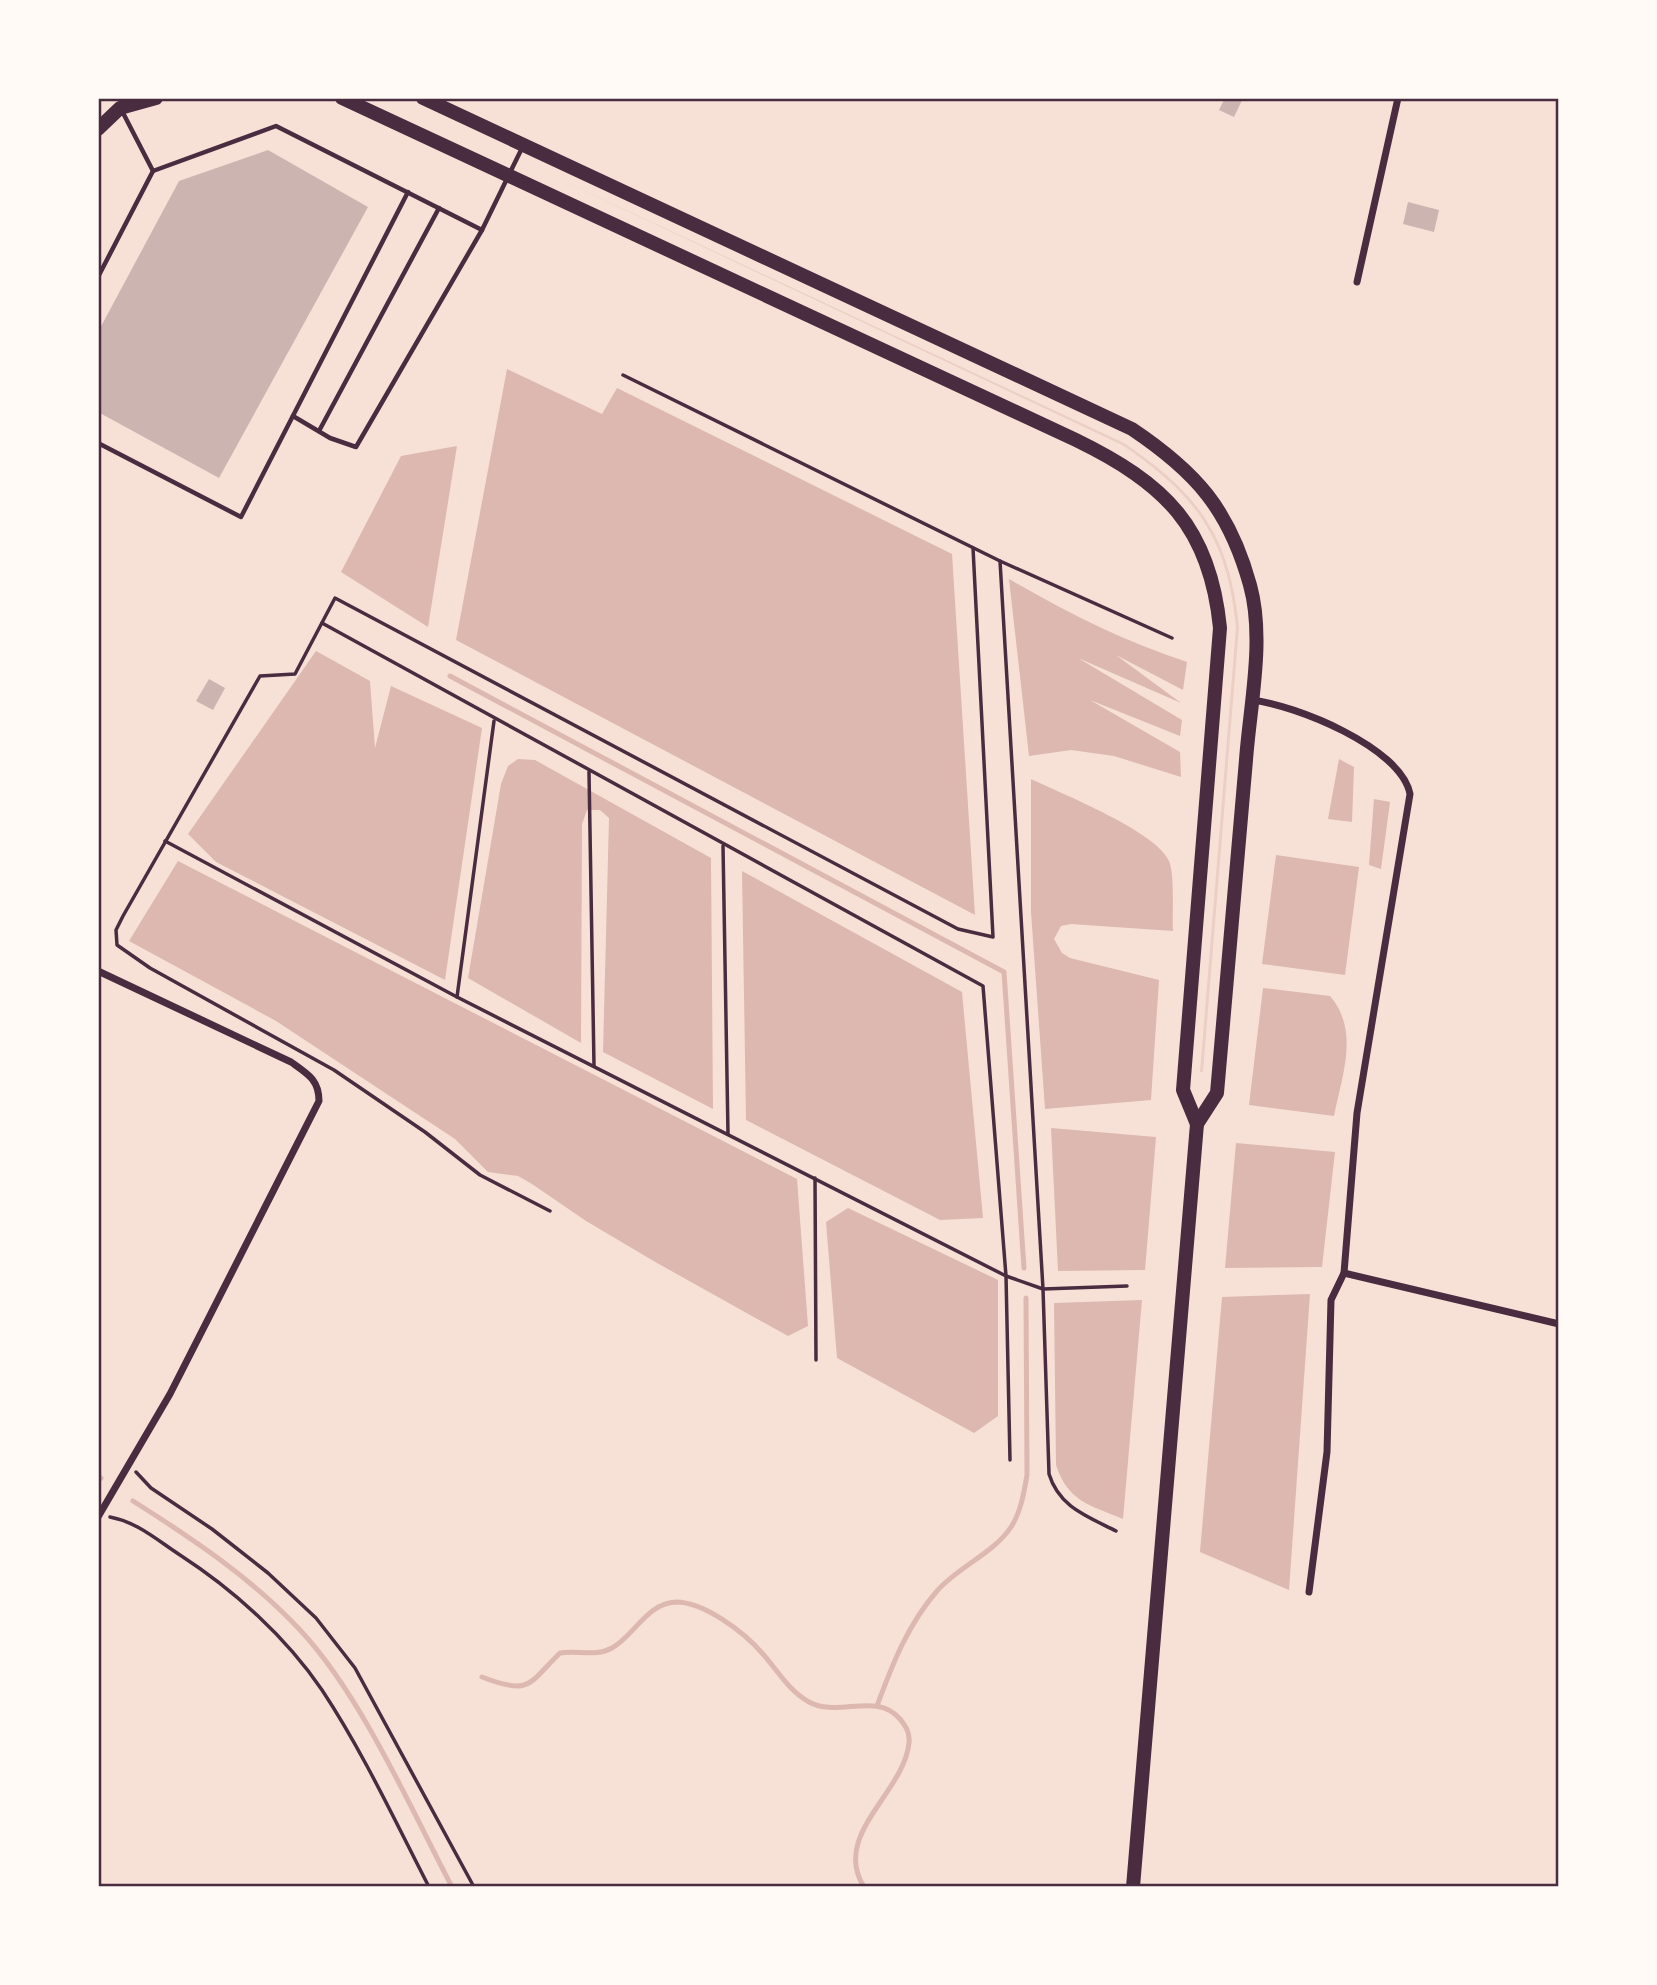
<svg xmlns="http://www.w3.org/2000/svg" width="1657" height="1985" font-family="Signika,sans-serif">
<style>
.green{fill:#ebcfc5}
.water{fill:#dcb8b0}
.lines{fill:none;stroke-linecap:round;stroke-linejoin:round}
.stream{stroke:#dcb8b0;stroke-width:5}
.building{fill:#ccb4b1}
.path{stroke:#4a2c40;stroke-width:3.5}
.service{stroke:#4a2c40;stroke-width:4.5}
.minor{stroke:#4a2c40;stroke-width:7}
.trunk{stroke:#4a2c40;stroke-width:14}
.neatline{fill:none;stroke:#4a2c40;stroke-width:2.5}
</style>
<rect width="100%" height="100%" fill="#f7e1d7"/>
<path class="green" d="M530,165L1124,443C1198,493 1230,536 1239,627L1203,1072H1200L1236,627C1227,537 1196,495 1122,445Z"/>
<g class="water">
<polygon points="507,369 602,414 617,388 952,554 975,915 456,640"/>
<polygon points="457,446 428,627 341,572 401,456"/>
<path d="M1009,579C1066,612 1123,641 1187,662L1183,690L1116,655L1181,703L1078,658L1182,720L1180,736L1090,700L1180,752L1181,777L1114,756L1071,750L1029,756Z"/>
<polygon points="316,651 370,681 375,748 391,686 482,728 445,980 216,862 188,834"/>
<polygon points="518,759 535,760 711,858 713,1109 603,1052 609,818 600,810 587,810 582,824 581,1043 468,978 501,784 508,766"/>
<polygon points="1339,759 1354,767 1352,822 1328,819"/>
<path d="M1031,779C1062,794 1156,831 1169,861C1175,875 1172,914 1173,931L1071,924L1061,926L1054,939L1062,953L1070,958L1159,980L1151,1100L1045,1109L1031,912Z"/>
<polygon points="1374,799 1390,802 1381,869 1369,865"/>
<polygon points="1276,855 1359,867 1345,975 1262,964"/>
<polygon points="178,861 797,1179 808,1326 788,1336 657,1263 586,1221 532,1184 518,1176 488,1172 455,1139 276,1021 129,941"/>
<polygon points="742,871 962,992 983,1218 940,1220 746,1120"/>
<path d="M1263,988L1330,996C1360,1031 1342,1075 1334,1116L1249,1105Z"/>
<polygon points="1051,1128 1156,1137 1145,1270 1058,1271"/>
<polygon points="1236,1143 1335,1152 1322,1267 1225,1268"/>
<polygon points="848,1208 998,1280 998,1416 974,1433 837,1358 826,1222"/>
<polygon points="1310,1294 1289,1590 1200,1552 1222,1297"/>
<path d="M1142,1300L1123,1519C1090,1505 1068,1502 1056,1465L1054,1303Z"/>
</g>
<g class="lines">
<g class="stream">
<polyline points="450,676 1004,972 1024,1268"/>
<polyline points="98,1476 101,1478"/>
<path d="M133,1501C193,1539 253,1579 301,1631C362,1697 410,1807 452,1887"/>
<path d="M482,1677C531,1696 528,1684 560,1653C578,1650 596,1657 612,1648C634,1636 647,1603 676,1602C704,1602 744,1632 762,1653C778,1671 788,1690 809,1702C838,1718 876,1691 900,1719C906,1727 910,1732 909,1743C904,1793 831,1835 864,1887"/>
<path d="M877,1706C892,1665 908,1624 937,1591C958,1567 994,1553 1011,1527C1021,1512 1024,1492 1027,1475L1026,1298"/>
</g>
</g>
<g class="building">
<polygon points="1225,98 1243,98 1234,117 1219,110"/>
<polygon points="268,150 368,207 219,478 98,412 98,332 179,181"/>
<polygon points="1408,202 1439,210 1434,232 1403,224"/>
<polygon points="209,679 225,688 213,710 196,701"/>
</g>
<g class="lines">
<g class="path">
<polyline points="623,375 1000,561 1172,638"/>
<path d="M1000,561L1043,1289L1049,1474C1059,1507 1087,1516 1116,1531"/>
<polyline points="322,623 983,986 1006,1276 1010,1460"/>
<polyline points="589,772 594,1066"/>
<polyline points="165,841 457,997 1006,1276 1043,1289 1127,1286"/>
<polyline points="723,846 728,1134"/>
<polyline points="457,997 494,721"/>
<polyline points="815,1178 816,1360"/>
<polyline points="550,1211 480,1175 425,1132 334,1070 150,968 117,945 116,930 123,916 260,676 295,674 335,598 958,929 993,937 973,548"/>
<polyline points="136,1472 151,1488 212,1529 268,1573 316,1618 355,1668 474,1887"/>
<path d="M110,1517C137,1522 157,1540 180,1555C234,1590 286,1637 322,1690C363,1752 395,1821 429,1887"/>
</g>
<g class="service">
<polyline points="121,109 153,171"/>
<polyline points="98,277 153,171 276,126 482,230"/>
<polyline points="293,416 330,438 356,447 482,230 523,146"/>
<polyline points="319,431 439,208"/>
<polyline points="98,443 241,517 408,192"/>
</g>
<g class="minor">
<polyline points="1357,282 1398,98"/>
<path d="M1252,700C1295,705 1401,747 1410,794L1357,1113L1344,1273L1331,1300L1327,1452L1309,1592"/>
<path d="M98,971L291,1062C308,1074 319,1080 319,1101L170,1394L98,1517"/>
<polyline points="1344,1273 1559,1324"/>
</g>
<g class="trunk">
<path d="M342,98L1076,440C1164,483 1210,526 1220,628L1183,1090L1197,1124"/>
<path d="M423,98L1132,429C1196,472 1229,509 1250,585C1265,639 1250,705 1246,760C1236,871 1227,982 1217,1093L1197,1124L1133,1887"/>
<polyline points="98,129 120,108 156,98"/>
</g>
</g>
<rect width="1657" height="1985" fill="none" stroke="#fffaf5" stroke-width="200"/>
<rect x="100" y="100" width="1457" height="1785" class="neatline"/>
</svg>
